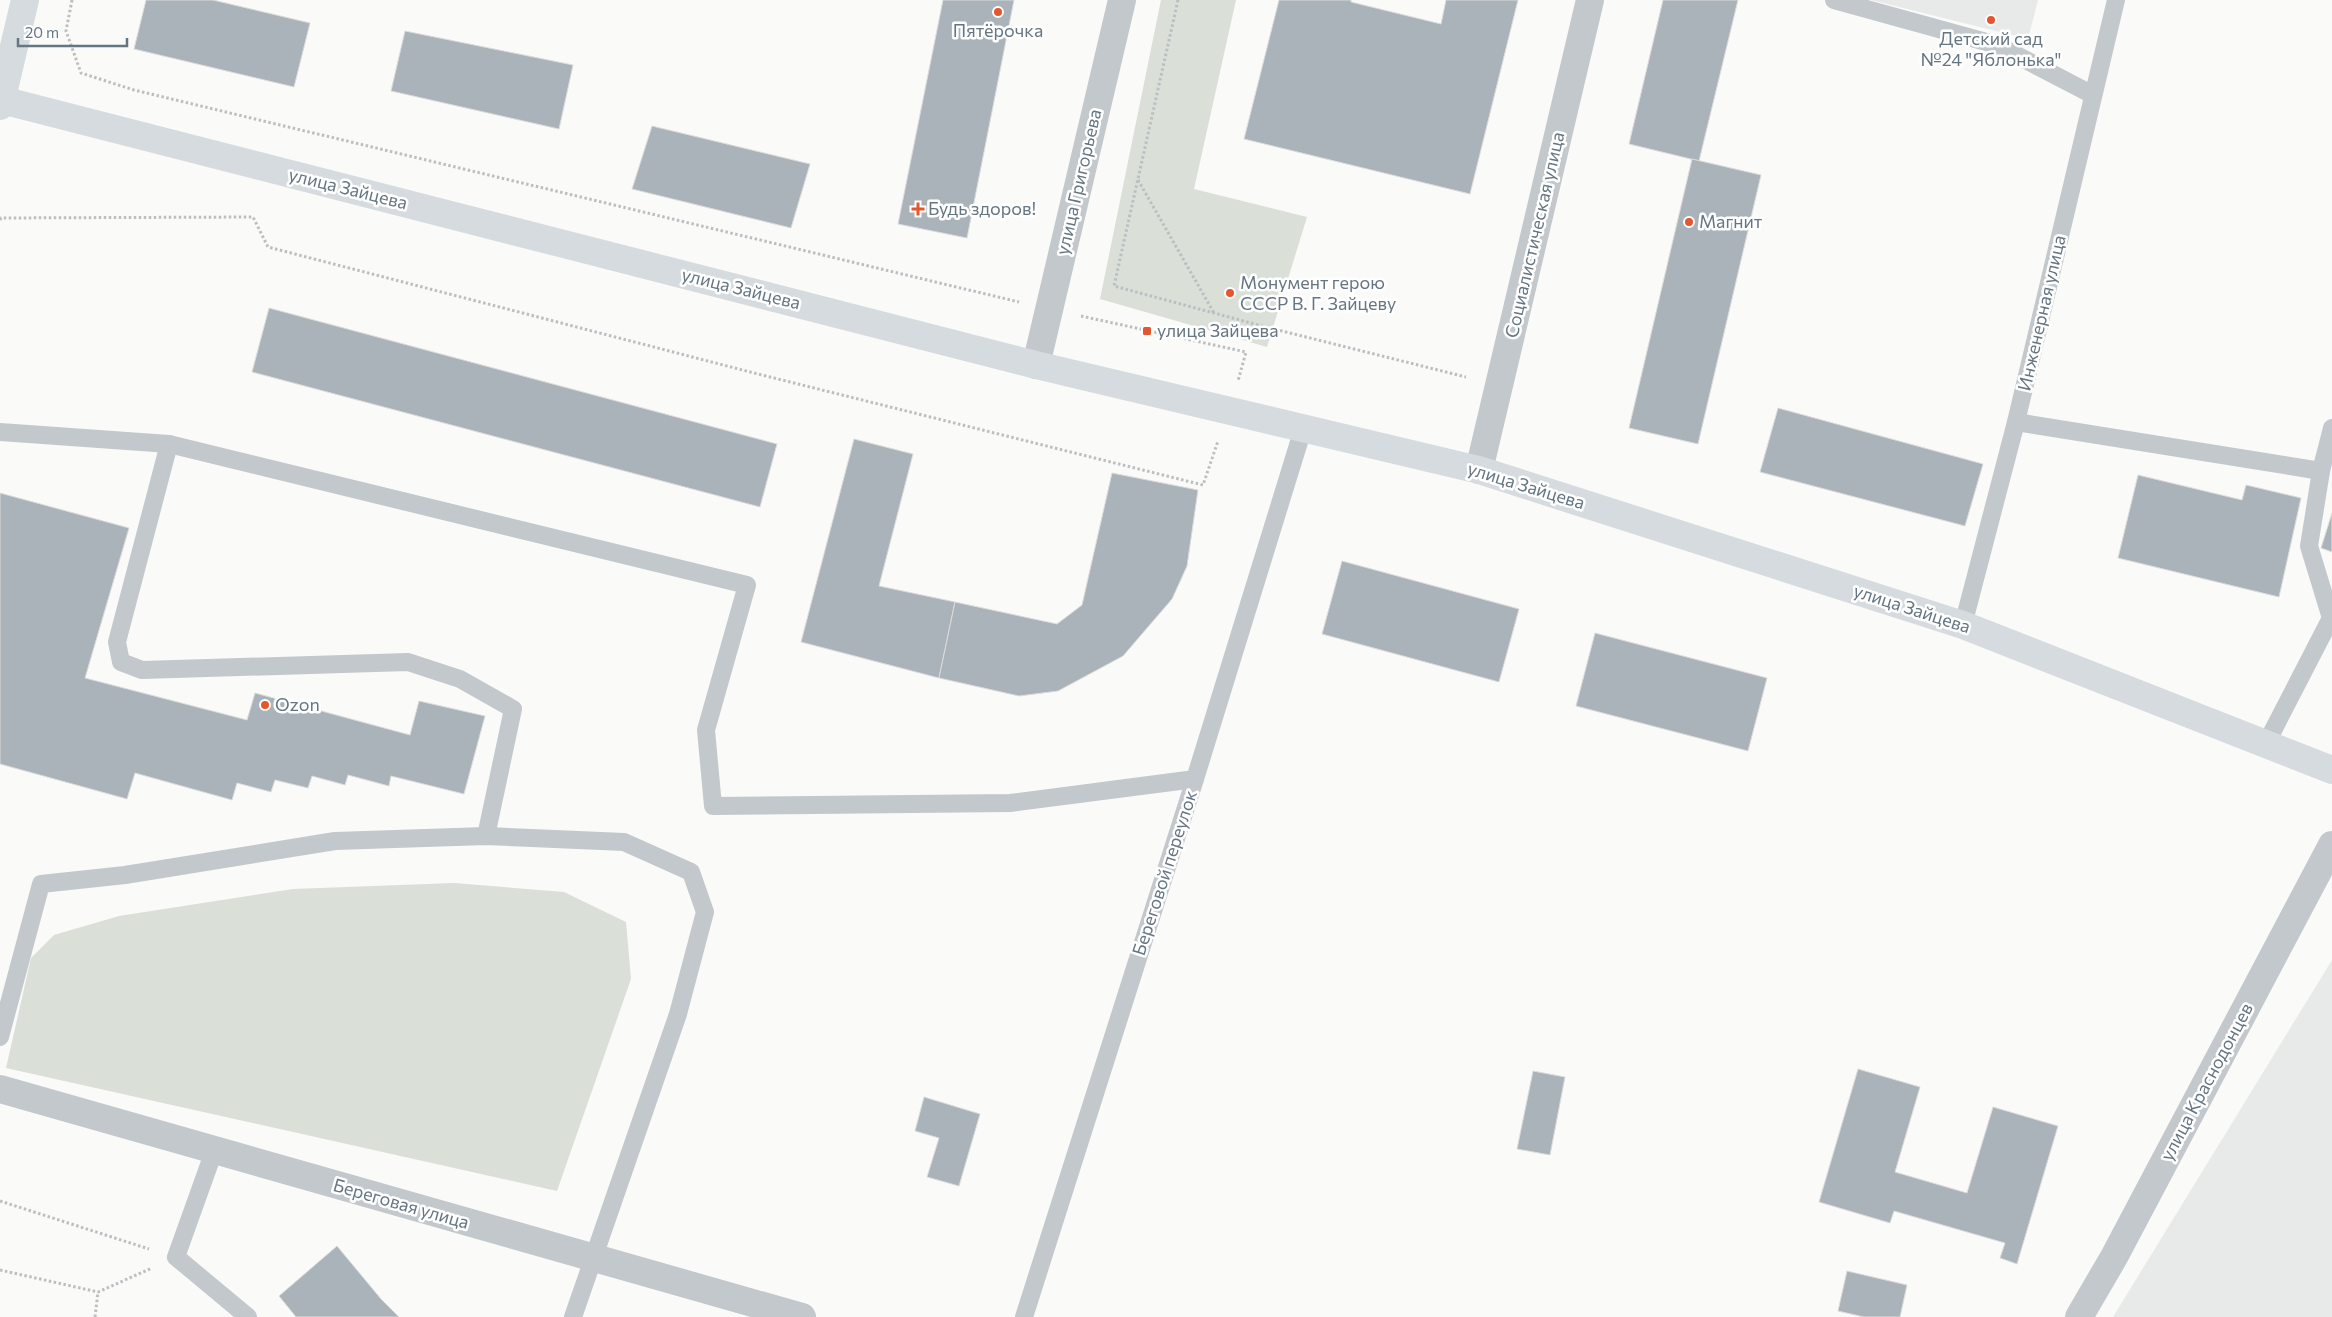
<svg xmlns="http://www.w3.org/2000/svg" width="2332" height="1317" font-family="Commissioner,sans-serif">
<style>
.built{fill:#e8e9e9}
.green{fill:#dadfd7}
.building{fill:#aab3b9;stroke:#dcdcda}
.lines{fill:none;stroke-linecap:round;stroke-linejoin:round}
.path{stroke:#bbbfc2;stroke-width:3;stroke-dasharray:2.5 2.5;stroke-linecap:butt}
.service{stroke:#c3c8cc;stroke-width:18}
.minor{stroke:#c3c8cc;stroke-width:28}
.secondary{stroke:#d6dbdf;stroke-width:28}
.poi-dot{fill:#e4572e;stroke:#fff;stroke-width:2}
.labels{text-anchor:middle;stroke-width:5;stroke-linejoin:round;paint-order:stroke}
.poi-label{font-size:18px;fill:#657683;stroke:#fff;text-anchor:start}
.street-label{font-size:18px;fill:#657683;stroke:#fff}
</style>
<rect width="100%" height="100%" fill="#fafaf8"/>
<g class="built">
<polygon points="1871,0 2038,0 2028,39"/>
<polygon points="2332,960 2332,1317 2113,1317"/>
</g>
<g class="green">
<polygon points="1161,0 1236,0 1194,189 1307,217 1267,347 1100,299"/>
<polygon points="454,883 564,892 626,922 631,979 557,1191 6,1068 31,958 54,935 119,916 293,889"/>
</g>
<g class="building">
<polygon points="146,0 213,0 310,23 294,87 134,49"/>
<polygon points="943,0 1014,0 967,238 898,224"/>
<polygon points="1279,0 1351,0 1351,2 1441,24 1446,0 1518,0 1470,194 1244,139"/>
<polygon points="1663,0 1738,0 1699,161 1629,144"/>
<polygon points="405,31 573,65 559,129 391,91"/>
<polygon points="652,126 810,164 791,228 632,189"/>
<polygon points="1692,159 1761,175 1698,444 1629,428"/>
<polygon points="269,308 777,444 760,507 252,372"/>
<polygon points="1778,408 1983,464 1965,526 1760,472"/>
<polygon points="854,439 913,454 879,586 955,602 939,678 801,642"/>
<polygon points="1112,473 1198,490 1187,566 1172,599 1123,656 1058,691 1019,696 939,678 955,602 1057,624 1082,605"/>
<polygon points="2138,475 2242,500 2246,485 2301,498 2279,597 2118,558"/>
<polygon points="0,493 129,528 85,678 247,720 255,693 410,735 419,701 485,716 464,794 391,776 389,786 348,775 345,785 312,776 308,788 275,780 271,792 237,783 232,800 135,773 127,799 0,764"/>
<polygon points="2332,513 2332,552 2321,548"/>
<polygon points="1342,561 1519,609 1499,682 1322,634"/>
<polygon points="1595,633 1767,678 1748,751 1576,706"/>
<polygon points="1858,1069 1920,1087 1895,1172 1967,1193 1993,1107 2058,1126 2017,1264 2000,1258 2005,1243 1894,1211 1890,1223 1819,1202"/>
<polygon points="1533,1071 1565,1077 1550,1155 1517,1149"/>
<polygon points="924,1097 980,1114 959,1186 927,1177 939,1138 915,1131"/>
<polygon points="337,1246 381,1299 399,1317 296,1317 279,1296"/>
<polygon points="1847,1271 1907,1285 1900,1317 1864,1317 1838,1311"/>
</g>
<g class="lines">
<g class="path">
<polyline points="72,0 66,31 81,73 134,90 1019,302"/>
<polyline points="1178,0 1114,286 1262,326 1466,377"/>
<polyline points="1138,180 1214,313"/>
<polyline points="0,220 1,218 253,217 268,247 758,374 1203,485 1218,441"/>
<polyline points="1081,316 1246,352 1238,381"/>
<polyline points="0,1201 149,1249"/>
<polyline points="0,1270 98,1292 152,1268"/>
<polyline points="95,1317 98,1292"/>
</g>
<g class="service">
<polyline points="1834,0 1997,45 2093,95"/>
<polyline points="2016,422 2321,471"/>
<polyline points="0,432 169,444 747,585 706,730 713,806 1010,803 1195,779"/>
<polyline points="169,444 117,642 121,662 142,670 408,662 460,679 513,709 486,836"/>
<polyline points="1963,625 2016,422 2116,0"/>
<polyline points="2266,744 2331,618 2309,546 2321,471 2332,428"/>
<polyline points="0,1037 41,884 125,875 335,841 486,836 624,842 691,872 705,912 678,1014 573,1317"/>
<polyline points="214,1151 176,1257 248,1317"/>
<polyline points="1024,1317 1195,779 1303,429"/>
</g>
<g class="minor">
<polyline points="1036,365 1122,0"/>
<polyline points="1479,470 1590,0"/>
<polyline points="0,1089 802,1317"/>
<polyline points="2079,1317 2114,1257 2332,845"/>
</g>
<g class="secondary">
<polyline points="2,100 1036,365 1479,470 1963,625 2332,770"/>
<polyline points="0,106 25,0"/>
</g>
</g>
<g class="poi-dot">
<circle cx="998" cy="12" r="5"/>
<circle cx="1991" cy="20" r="5"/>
<path d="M915.5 201.5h5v5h5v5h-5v5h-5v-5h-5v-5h5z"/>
<circle cx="1689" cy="222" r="5"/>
<circle cx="1230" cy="293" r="5"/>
<rect x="1142" y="326" width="10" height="10" rx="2.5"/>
<circle cx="265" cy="705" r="5"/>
</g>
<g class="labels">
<g class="poi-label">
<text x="998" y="37" text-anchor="middle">Пятёрочка</text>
<text x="1991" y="45" text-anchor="middle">Детский сад<tspan x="1991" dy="21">№24 "Яблонька"</tspan></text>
<text x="928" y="215">Будь здоров!</text>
<text x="1699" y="228">Магнит</text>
<text x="1240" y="289">Монумент герою<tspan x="1240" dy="21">СССР В. Г. Зайцеву</tspan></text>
<text x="1157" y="337">улица Зайцева</text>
<text x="275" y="711">Ozon</text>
</g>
<g class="street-label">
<text transform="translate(1079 182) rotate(-77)" y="6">улица Григорьева</text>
<text transform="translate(348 189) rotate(14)" y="6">улица Зайцева</text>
<text transform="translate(1535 235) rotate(-77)" y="6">Социалистическая улица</text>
<text transform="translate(741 289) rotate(14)" y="6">улица Зайцева</text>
<text transform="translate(2042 313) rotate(-77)" y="6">Инженерная улица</text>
<text transform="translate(1526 486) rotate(17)" y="6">улица Зайцева</text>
<text transform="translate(1912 609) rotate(18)" y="6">улица Зайцева</text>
<text transform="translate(1165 873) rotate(-72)" y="6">Береговой переулок</text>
<text transform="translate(2207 1082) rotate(-62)" y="6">улица Краснодонцев</text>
<text transform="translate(401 1204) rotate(16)" y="6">Береговая улица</text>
</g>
</g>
<path d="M18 38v8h109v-8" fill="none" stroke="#657683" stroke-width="2.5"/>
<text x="25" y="38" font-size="15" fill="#657683" stroke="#ffffff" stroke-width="4" paint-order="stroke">20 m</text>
</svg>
